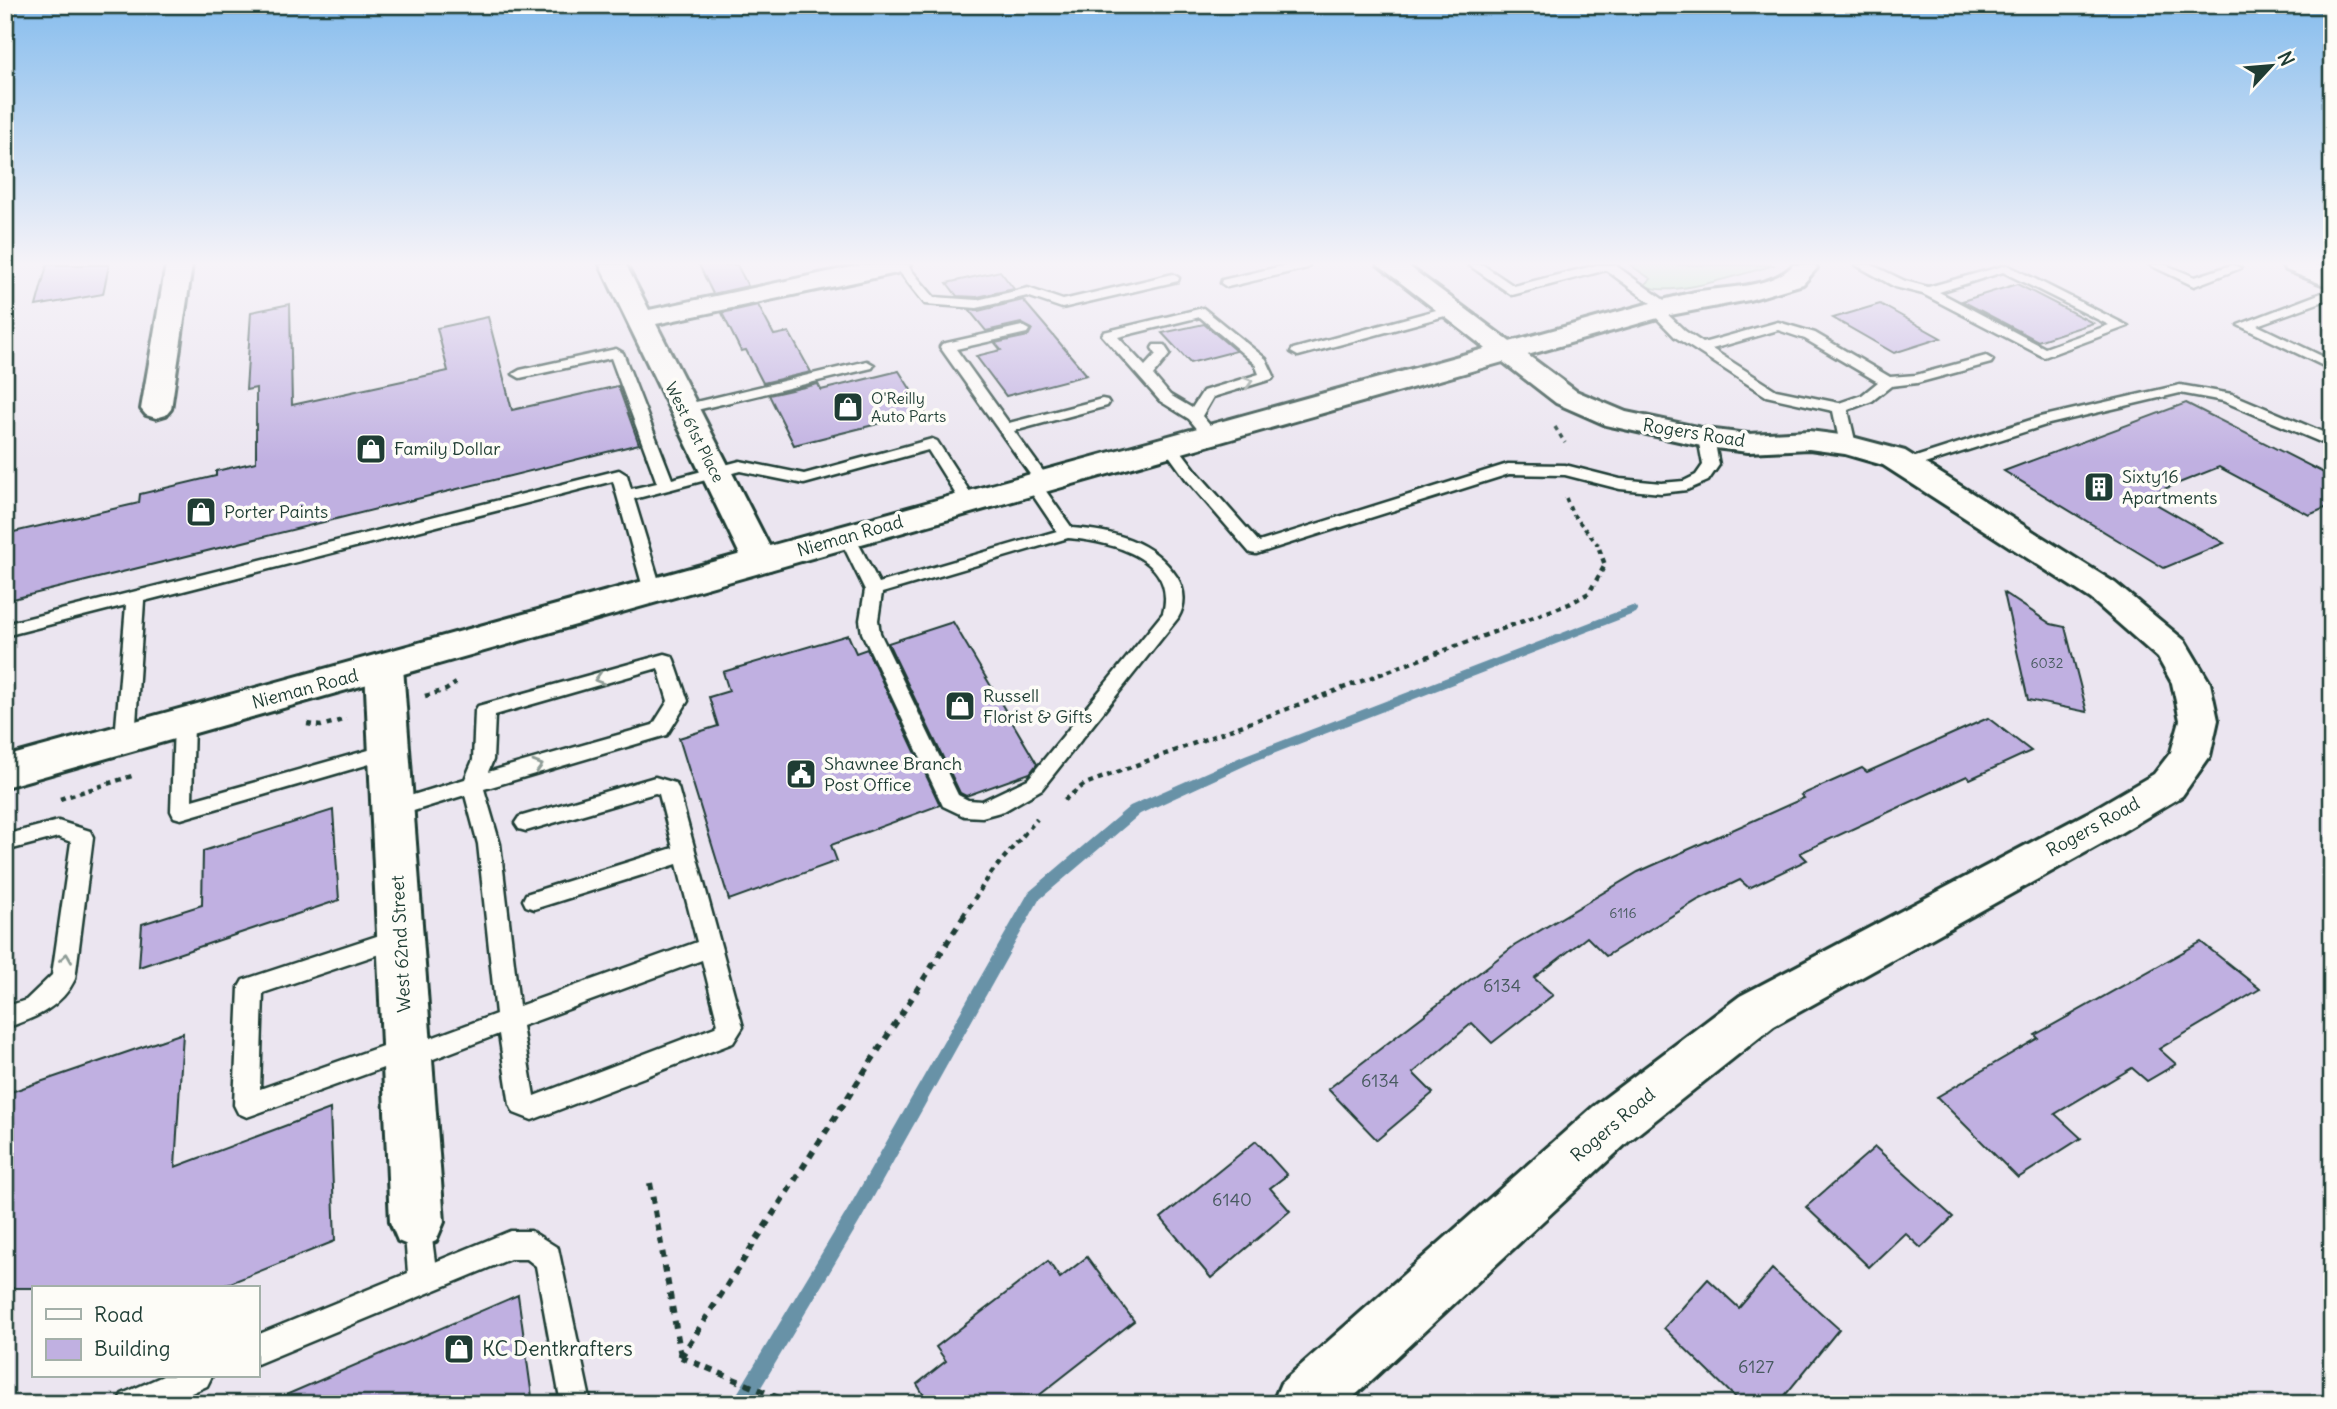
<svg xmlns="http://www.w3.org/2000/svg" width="2337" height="1409" font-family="Delius,sans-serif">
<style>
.green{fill:#b0efb7;stroke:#689676;stroke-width:2}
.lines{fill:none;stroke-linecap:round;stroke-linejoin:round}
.stream{fill:#6792a7;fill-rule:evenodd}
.building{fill:#c0b0e1;stroke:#1f3d34;stroke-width:2}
.lane-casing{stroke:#1f3d34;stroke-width:5}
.street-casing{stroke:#1f3d34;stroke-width:6}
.secondary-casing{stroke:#1f3d34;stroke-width:6}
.path-far2{stroke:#1f3d34;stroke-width:3.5;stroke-dasharray:4.5 4.5;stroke-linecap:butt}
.path-far1{stroke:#1f3d34;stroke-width:4.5;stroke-dasharray:5 5;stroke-linecap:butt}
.path{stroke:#1f3d34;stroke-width:6;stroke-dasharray:7 7;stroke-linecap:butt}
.lane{fill:#fdfcf7;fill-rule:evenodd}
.street{fill:#fdfcf7;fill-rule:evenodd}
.secondary{fill:#fdfcf7;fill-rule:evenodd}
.oneway{stroke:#8e9c96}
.labels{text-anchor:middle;stroke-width:7;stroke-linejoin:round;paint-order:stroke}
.number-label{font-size:14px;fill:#475a5f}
.far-poi-label{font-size:16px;fill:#1f3d34;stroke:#fdfcf7;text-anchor:start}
.far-street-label{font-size:16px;fill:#1f3d34;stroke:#fdfcf7}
.street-label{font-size:18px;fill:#1f3d34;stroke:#fdfcf7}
.poi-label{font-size:18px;fill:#1f3d34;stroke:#fdfcf7;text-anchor:start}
.near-number-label{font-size:18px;fill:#475a5f}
.near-poi-label{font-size:21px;fill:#1f3d34;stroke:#fdfcf7;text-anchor:start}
</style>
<rect width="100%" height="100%" fill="#ebe5f0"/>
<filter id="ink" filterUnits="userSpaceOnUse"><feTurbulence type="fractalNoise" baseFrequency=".0143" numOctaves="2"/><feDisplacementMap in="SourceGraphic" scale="14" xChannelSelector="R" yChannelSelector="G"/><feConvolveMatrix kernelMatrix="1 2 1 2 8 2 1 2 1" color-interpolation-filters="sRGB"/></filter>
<g filter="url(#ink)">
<path class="green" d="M1630,265H1775C1747,272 1667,300 1645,285L1651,279Z"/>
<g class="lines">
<polygon class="stream" points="1632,606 1636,607 1638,610 1636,613 1255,761 1140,814 1039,900 859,1223 751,1404 731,1404 847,1211 1029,892 1130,806 1245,755"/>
</g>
<g class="building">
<polygon points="47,265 109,265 103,294 36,306"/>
<polygon points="699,265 737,265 748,286 713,294"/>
<polygon points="1000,271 1014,289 977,297 957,296 947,283"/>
<polygon points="2017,284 2093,323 2038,341 1962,301"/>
<polygon points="1023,300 1081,368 1087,375 1006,396 976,356 1001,350 995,343 1028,336 1032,329 1021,323 986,331 969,310 978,311"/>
<polygon points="290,304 292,405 448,371 437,328 488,317 512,410 618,386 639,444 5,601 5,534 139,503 140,494 216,476 216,471 256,462 256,388 246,390 251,312"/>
<polygon points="1880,304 1941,338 1894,353 1833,318"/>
<polygon points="758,305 774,335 789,332 811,372 763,383 746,350 741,351 722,313"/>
<polygon points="1204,324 1236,351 1190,363 1162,333"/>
<polygon points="899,371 925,412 794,445 769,395 818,384 821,390"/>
<polygon points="2186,403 2332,477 2332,505 2309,515 2219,467 2144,497 2224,543 2164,568 2004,471"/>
<polygon points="2004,593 2051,624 2065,627 2087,712 2028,700"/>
<polygon points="953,622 1037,764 1030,773 966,796 960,793 888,643"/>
<polygon points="848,635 856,653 867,649 940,805 831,845 837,861 729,900 679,738 718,726 709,697 729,691 723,672"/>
<polygon points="1988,718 2031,751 1970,779 1967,776 1800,853 1807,860 1749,888 1740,880 1698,900 1606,956 1587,937 1534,978 1553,995 1492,1043 1472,1023 1413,1073 1433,1093 1377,1140 1328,1089 1514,946 1638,872 1804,798 1801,795 1862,768 1867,772"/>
<polygon points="333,810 339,900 139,967 142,924 202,905 203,851"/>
<polygon points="2201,942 2260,989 2159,1049 2176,1064 2147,1081 2132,1068 2055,1114 2081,1138 2018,1178 1937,1097 2038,1038 2035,1035"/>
<polygon points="183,1033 175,1167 330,1109 335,1241 218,1288 5,1288 5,1094"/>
<polygon points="1256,1141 1287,1175 1270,1188 1290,1211 1211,1278 1161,1218"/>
<polygon points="1875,1147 1953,1217 1921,1248 1905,1233 1869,1267 1806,1207"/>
<polygon points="1087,1257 1134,1321 1028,1404 929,1404 917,1384 946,1361 936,1347 1048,1261 1060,1278"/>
<polygon points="1772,1269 1839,1329 1778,1404 1742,1404 1664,1328 1708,1279 1739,1308"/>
<polygon points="518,1295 533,1404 265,1404"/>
</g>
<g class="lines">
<g class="lane-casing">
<g id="lane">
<polygon points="894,265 907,265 934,297 977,300 1028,288 1063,300 1173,274 1179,278 1178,281 1062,308 1027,296 977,308 925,304"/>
<polygon points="1287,265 1309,265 1307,268 1227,287 1221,283 1222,280"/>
<path d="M1469,265H1483L1514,286L1597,265H1615L1671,305V311L1665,312L1685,331L1703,343L1778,322L1815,333L1890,377L1916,375L1986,356L1993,360L1991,363L1917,383L1891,386L1872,401L1848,410L1856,445L1848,450L1840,445L1833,411L1766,396L1675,337L1649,310L1655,306L1606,270L1512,295ZM1778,330L1805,339L1878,382L1862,395L1839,403L1776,390L1712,349Z"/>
<path d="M1856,265H1872L1905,281L1928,287L2007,265L2128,326L2044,357L1923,294L1895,287ZM2003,272L2109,325L2045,348L1939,292Z"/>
<polygon points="2150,265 2166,265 2195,277 2232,265 2241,268 2194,286"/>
<polygon points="2332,289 2332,298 2257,325 2332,361 2332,370 2238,325"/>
<polygon points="1451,306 1456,307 1456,313 1298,356 1291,352 1293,349"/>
<path d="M1203,308L1266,359L1274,376L1272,379L1213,397L1202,416L1219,436L1211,441L1206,439L1189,419L1160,401L1102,335L1104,332ZM1200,317L1255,364L1259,374L1203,391L1192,408L1170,395L1153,375L1170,354L1164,345H1154L1152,348L1156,354L1145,366L1118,337Z"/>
<path d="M1022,326L1029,330L1027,333L956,349L1009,423L1102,399L1107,400L1109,403L1107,406L1014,431L1051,482L1043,487L1072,528C1113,531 1153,540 1177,577C1185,590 1186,605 1178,618L1042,789L1004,811L982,817L964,816L943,806L862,633L860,620L865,590L839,537L847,532L853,533L879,583L1057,531L1026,485L1034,480L940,347L942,344ZM1068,538C1108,541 1178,557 1163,613L1028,779L982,801L968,800L958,795L880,633L878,620L882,593Z"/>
<polygon points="616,349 623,353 672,479 740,461 804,474 932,439 937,441 977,503 975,506 963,506 928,450 804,484 740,471 634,499 662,591 653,597 644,591 613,481 144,601 135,739 132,744 125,746 118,744 115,739 126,605 5,636 5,624 619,470 627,475 631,489 657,483 611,358 520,378 513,374 520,370"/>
<polygon points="867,361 874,365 872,368 684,413 677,409 679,406"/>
<polygon points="2180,385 2232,394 2332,436 2332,447 2223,401 2180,393 2049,424 1912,468 1900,468 1898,465 1900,462 2040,417"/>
<polygon points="1706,433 1714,438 1719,465 1708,481 1687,490 1661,493 1620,489 1565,475 1509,474 1256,554 1250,553 1186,479 1163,447 1166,444 1176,444 1198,473 1259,542 1508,464 1565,465 1620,479 1661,483 1684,481 1696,475 1703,465 1698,438"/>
<path d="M665,654L672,656L674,660L688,701L667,735L484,789L500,844L519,1006L697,942L677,864L534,909L526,906L523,900L526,894L673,848L659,794L655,793L526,831L519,829L515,823L519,817L655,777L675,783L678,788L743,1027L733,1043L532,1120L514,1113L510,1105L499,1034L407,1069L397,1063L247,1117L238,1113L234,1105L239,987L243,980L401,928L409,930L412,937L409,944L263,993L260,1089L405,1038L415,1044L496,1014L478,844L465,795L394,817L387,815L384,809L387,803L465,779L473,760L475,711L478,706ZM658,668L668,701L653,725L488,772L493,760L495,715ZM702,960L718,1024L715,1027L534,1096L522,1026Z"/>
<polygon points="184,716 191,718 194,723 192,800 390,744 397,746 400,751 397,756 181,819 174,817 171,811 174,723 177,718"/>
<path d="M58,821L90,831L93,837L75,979C61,1008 33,1019 5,1028V1007L26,1000L52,975L71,842L58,837L5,851V835Z"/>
<polygon points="417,1210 427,1214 430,1223 435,1262 510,1231 531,1231 558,1248 591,1404 561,1404 536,1266 527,1259 510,1259 257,1364 257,1335 408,1273 404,1223 407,1214"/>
<polygon points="163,1376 212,1376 207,1386 167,1404 117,1404 122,1394"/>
</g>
</g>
<g class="street-casing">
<g id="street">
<polygon points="166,265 192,265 171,409 166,415 156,418 146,415 141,409"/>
<polygon points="600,265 626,265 649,310 861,265 910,265 906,270 897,273 656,324 777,561 772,569 760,572 748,569 743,561"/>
<polygon points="1378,265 1407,265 1576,391 1626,412 1706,429 1748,434 1809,431 1848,436 1905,451 2115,583 2185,641 2210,683 2218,720 2210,756 2182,796 2117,835 1774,1026 1629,1141 1346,1404 1272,1404 1281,1383 1593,1107 1740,996 2087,813 2154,774 2171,752 2180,720 2172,683 2158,658 2091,599 1883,465 1845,454 1809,449 1748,452 1706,447 1606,425 1556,403"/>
<polygon points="2282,265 2317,265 2332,271 2332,288 2286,270"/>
<polygon points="384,654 397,658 403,667 444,1222 436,1241 417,1249 398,1241 390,1222 365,667 371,658"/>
</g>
</g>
<g class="secondary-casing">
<path id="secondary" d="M1793,265H1815L1817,268L1803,284L1749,300L1665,316L5,787V757L1647,304C1663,300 1678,296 1695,292C1725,286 1771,289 1793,265Z"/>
</g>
<g class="path-far2">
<polyline points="1555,427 1565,443"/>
<polyline points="1566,498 1572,513 1598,545"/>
</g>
<g class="path-far1">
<polyline points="425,696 446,690 456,683"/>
<polyline points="307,724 321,726 346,719"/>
<polyline points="60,799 135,775"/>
<polyline points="1064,800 1085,784 1569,604 1589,593 1605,565 1597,543"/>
<polyline points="963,916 992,872 1037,819"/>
</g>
<g class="path">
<polyline points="650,1183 681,1356"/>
<polyline points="681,1357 965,915"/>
<polyline points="681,1357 793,1404"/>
</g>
<use href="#lane" class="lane"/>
<use href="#street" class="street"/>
<use href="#secondary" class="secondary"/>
</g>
<defs><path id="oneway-chevron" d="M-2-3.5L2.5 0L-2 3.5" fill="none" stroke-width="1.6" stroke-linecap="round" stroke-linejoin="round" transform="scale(1.75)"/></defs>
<g class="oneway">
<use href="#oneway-chevron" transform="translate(1248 382) rotate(-17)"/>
<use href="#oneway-chevron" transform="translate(599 679) rotate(164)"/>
<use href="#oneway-chevron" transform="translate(538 766) rotate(-16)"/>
<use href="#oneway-chevron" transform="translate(66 958) rotate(-82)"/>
</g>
</g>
<linearGradient id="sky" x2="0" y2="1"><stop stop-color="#87bded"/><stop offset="0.57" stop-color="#f6f3f8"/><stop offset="1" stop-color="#f6f3f8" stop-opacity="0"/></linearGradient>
<rect width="2337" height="462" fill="url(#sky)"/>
<defs>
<g id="shop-square" transform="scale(1.575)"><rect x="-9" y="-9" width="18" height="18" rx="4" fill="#1f3d34" stroke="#fdfcf7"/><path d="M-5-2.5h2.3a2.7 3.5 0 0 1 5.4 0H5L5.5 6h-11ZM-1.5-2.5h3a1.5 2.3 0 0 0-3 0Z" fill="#fff"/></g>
<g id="building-square" transform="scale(1.575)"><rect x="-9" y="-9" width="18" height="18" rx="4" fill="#1f3d34" stroke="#fdfcf7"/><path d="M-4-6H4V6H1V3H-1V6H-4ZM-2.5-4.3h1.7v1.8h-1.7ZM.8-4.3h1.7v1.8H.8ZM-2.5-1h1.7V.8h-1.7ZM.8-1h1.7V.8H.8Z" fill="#fff"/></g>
<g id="civic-square" transform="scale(1.575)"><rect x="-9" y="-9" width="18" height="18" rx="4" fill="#1f3d34" stroke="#fdfcf7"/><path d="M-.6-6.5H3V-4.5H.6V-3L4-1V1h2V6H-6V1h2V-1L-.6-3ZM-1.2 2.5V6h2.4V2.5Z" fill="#fff"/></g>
</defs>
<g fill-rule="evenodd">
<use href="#shop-square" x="848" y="407"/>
<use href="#shop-square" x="371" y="449"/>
<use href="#building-square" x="2099" y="487"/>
<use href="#shop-square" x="201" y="512"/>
<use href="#shop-square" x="960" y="706"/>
<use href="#civic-square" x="801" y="774"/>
<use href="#shop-square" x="459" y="1349"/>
</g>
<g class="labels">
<g class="number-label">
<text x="2047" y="668">6032</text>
<text x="1623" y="918">6116</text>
</g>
<g class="far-poi-label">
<text x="871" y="404">O'Reilly<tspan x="871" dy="18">Auto Parts</tspan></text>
</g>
<g class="far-street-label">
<text transform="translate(695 432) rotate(63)" y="6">West 61st Place</text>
</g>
<g class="street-label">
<text transform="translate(1694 433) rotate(9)" y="6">Rogers Road</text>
<text transform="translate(850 536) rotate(-16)" y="6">Nieman Road</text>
<text transform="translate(305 689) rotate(-15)" y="6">Nieman Road</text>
<text transform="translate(2093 827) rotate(-29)" y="6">Rogers Road</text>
<text transform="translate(401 944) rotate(-93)" y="6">West 62nd Street</text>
<text transform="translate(1613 1125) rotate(-40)" y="6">Rogers Road</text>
</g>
<g class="poi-label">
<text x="394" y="455">Family Dollar</text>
<text x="2122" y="483">Sixty16<tspan x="2122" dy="21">Apartments</tspan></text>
<text x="224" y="518">Porter Paints</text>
<text x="983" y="702">Russell<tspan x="983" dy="21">Florist &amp; Gifts</tspan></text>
<text x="824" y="770">Shawnee Branch<tspan x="824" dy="21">Post Office</tspan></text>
</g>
<g class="near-number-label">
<text x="1502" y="992">6134</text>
<text x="1380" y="1087">6134</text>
<text x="1232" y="1206">6140</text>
<text x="1756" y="1373">6127</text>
</g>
<g class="near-poi-label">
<text x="482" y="1356">KC Dentkrafters</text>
</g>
</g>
<rect width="2337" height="1409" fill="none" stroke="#fdfcf7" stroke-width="28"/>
<rect x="14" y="14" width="2309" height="1381" fill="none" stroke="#1f3d34" stroke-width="2.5" filter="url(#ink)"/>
<rect x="32" y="1286" width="228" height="91" fill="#fdfcf7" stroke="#a4b0a9" stroke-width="2"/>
<rect x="46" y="1309" width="35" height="10" fill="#fdfcf7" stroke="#a4b0a9" stroke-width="2"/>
<text x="94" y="1322" font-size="21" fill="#1f3d34">Road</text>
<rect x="46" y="1339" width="35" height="21" fill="#c0b0e1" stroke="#a4b0a9" stroke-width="2"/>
<text x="94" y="1356" font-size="21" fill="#1f3d34">Building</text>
<g transform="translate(2271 66) rotate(64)" stroke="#fdfcf7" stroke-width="5" paint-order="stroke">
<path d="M0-5L12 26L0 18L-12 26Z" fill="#1f3d34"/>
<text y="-10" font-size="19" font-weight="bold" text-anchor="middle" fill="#1f3d34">N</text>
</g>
</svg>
